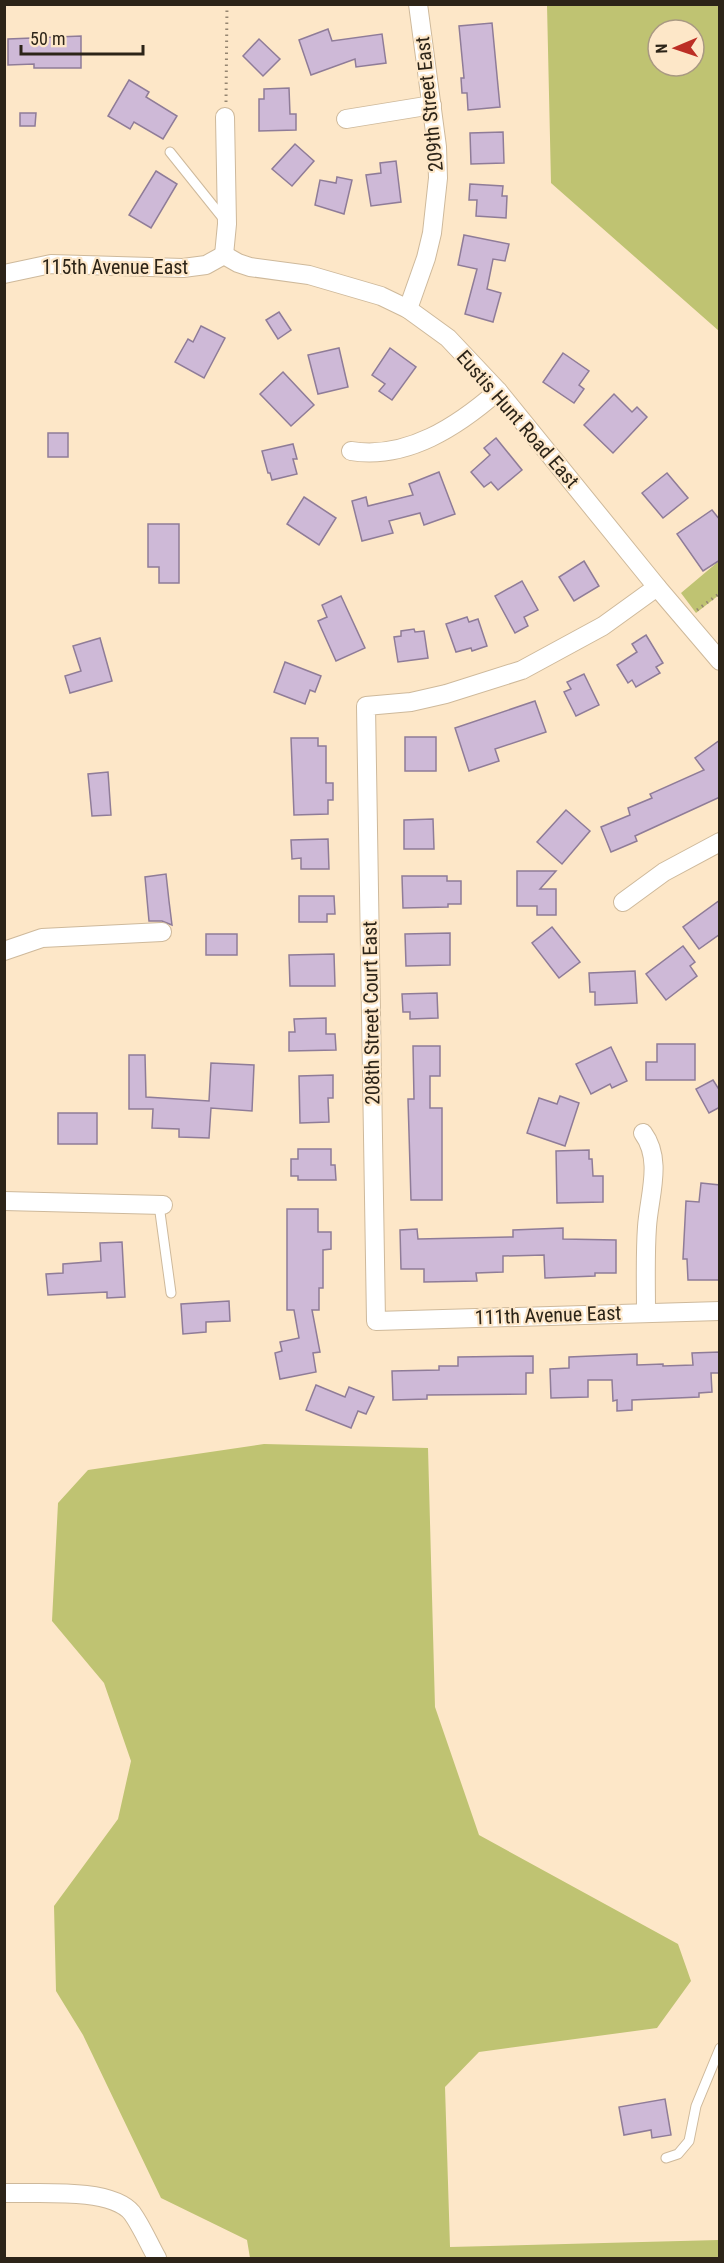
<svg xmlns="http://www.w3.org/2000/svg" width="724" height="2263" font-family="'Roboto Condensed',sans-serif">
<style>
.green{fill:#bfc372;fill-rule:evenodd}
.building{fill:#ceb9d7;stroke:#8f7c98;stroke-width:1.5}
.lines{fill:none;stroke-linecap:round;stroke-linejoin:round}
.service-casing{stroke:#ceb99b;stroke-width:11}
.minor-casing{stroke:#ceb99b;stroke-width:20}
.path{stroke:#958671;stroke-width:3;stroke-dasharray:1.5 4.5;stroke-linecap:butt}
.service{stroke:#fff;stroke-width:9}
.minor{stroke:#fff;stroke-width:18}
.labels{text-anchor:middle;stroke-width:4.5;stroke-linejoin:round;paint-order:stroke}
.street-label{font-size:20px;fill:#2c2418;stroke:#fde7c8}
</style>
<rect width="100%" height="100%" fill="#fde7c8"/>
<g class="green">
<path d="M547,5H719V331L551,183ZM658,30H694V66H658Z"/>
<polygon points="719,561 719,595 696,613 681,593"/>
<polygon points="264,1444 428,1448 435,1707 479,1835 678,1944 691,1981 657,2028 479,2052 445,2087 450,2247 719,2240 719,2258 250,2258 247,2240 161,2198 83,2035 56,1991 54,1906 118,1819 131,1761 104,1683 52,1621 58,1503 88,1470"/>
</g>
<g class="building">
<polygon points="492,23 500,107 468,110 467,93 462,93 461,78 464,78 459,26"/>
<polygon points="328,29 332,41 382,34 386,63 356,67 355,59 311,75 299,40"/>
<polygon points="81,36 81,68 34,68 34,64 8,65 8,39"/>
<polygon points="259,39 280,59 263,76 243,56"/>
<polygon points="129,80 149,92 146,97 177,116 163,139 134,122 130,129 108,116"/>
<polygon points="289,88 290,114 296,114 296,130 259,131 259,99 264,99 264,89"/>
<polygon points="20,113 36,113 35,126 20,126"/>
<polygon points="503,132 504,163 471,164 470,133"/>
<polygon points="295,144 314,161 292,186 272,169"/>
<polygon points="396,161 401,202 371,206 366,175 381,173 380,163"/>
<polygon points="156,171 177,184 151,228 129,215"/>
<polygon points="337,177 352,180 344,214 315,205 320,180 336,183"/>
<polygon points="470,184 503,186 502,196 507,196 506,218 476,216 477,200 469,200"/>
<polygon points="464,235 509,244 505,261 493,259 487,289 501,293 493,322 465,314 477,269 458,265"/>
<polygon points="279,312 291,330 278,339 266,320"/>
<polygon points="201,326 225,338 204,378 175,362 188,339 193,342"/>
<polygon points="339,348 348,387 318,394 308,355"/>
<polygon points="390,348 416,367 392,400 379,391 385,384 372,375"/>
<polygon points="563,353 589,371 579,385 584,389 574,403 543,382"/>
<polygon points="283,372 314,405 291,426 260,394"/>
<polygon points="614,394 632,412 637,407 647,417 613,453 584,425"/>
<rect x="48" y="433" width="20" height="24"/>
<polygon points="496,438 522,470 498,490 491,482 484,487 471,472 490,455 484,448"/>
<polygon points="293,444 297,459 293,459 297,474 272,480 270,473 268,473 262,451"/>
<polygon points="439,472 455,514 424,525 420,513 389,521 393,533 362,541 352,501 366,497 368,506 413,495 409,484"/>
<polygon points="667,473 688,498 663,518 642,493"/>
<polygon points="304,497 336,518 319,545 287,524"/>
<polygon points="712,510 720,520 720,560 703,571 677,534"/>
<polygon points="148,524 179,524 179,583 159,583 159,567 148,567"/>
<polygon points="584,561 599,586 574,601 559,577"/>
<polygon points="522,581 538,610 524,617 528,626 515,633 495,596"/>
<polygon points="341,596 365,648 336,661 318,621 327,617 322,605"/>
<polygon points="467,617 469,622 478,619 487,646 472,651 471,648 456,652 446,624"/>
<polygon points="414,629 415,632 424,631 428,658 398,662 394,637 401,636 401,631"/>
<polygon points="646,635 663,663 656,667 660,673 636,687 632,680 628,683 617,665 637,652 632,644"/>
<polygon points="100,638 112,681 70,693 65,676 81,671 73,646"/>
<polygon points="285,662 321,676 315,692 310,690 305,704 274,692"/>
<polygon points="584,674 599,705 576,716 564,692 571,689 567,682"/>
<polygon points="535,701 546,732 495,749 499,761 469,771 455,728"/>
<rect x="405" y="737" width="31" height="34"/>
<polygon points="291,738 318,738 318,746 326,746 326,783 333,783 333,800 328,800 328,814 294,815"/>
<polygon points="720,740 720,797 635,836 637,841 611,852 601,827 630,815 628,808 652,798 650,794 704,770 695,758"/>
<polygon points="108,772 111,815 92,816 88,774"/>
<polygon points="566,810 590,831 562,864 537,842"/>
<polygon points="433,819 434,849 404,849 404,820"/>
<polygon points="328,839 329,869 301,869 301,858 292,859 291,840"/>
<polygon points="517,871 556,871 540,889 556,889 556,915 537,915 537,906 517,906"/>
<polygon points="166,874 169,901 172,925 162,921 149,921 145,877"/>
<polygon points="402,876 447,876 447,881 461,881 461,904 448,904 448,907 403,908"/>
<polygon points="299,896 334,896 335,914 327,914 327,922 299,922"/>
<polygon points="720,900 720,934 699,949 683,927"/>
<polygon points="552,927 580,962 559,978 532,943"/>
<polygon points="450,933 450,965 406,966 405,934"/>
<rect x="206" y="934" width="31" height="21"/>
<polygon points="683,946 695,962 690,966 697,976 666,1000 646,974"/>
<polygon points="334,954 335,986 290,986 289,955"/>
<polygon points="635,971 637,1003 595,1005 595,992 590,992 589,973"/>
<polygon points="437,993 438,1018 410,1019 410,1012 403,1012 402,994"/>
<polygon points="326,1018 326,1034 335,1034 336,1050 289,1051 289,1032 295,1032 294,1019"/>
<polygon points="657,1044 695,1044 695,1080 646,1080 646,1062 657,1062"/>
<polygon points="413,1046 440,1046 440,1076 430,1076 430,1108 442,1108 442,1200 411,1200 408,1099 414,1099"/>
<polygon points="611,1047 627,1081 612,1088 610,1084 591,1094 576,1064"/>
<polygon points="129,1055 145,1055 146,1097 209,1101 211,1063 254,1065 252,1111 211,1108 209,1138 179,1137 179,1129 152,1128 153,1109 129,1109"/>
<polygon points="333,1075 333,1098 328,1098 329,1122 300,1123 299,1076"/>
<polygon points="713,1080 720,1091 720,1107 709,1113 696,1089"/>
<polygon points="560,1096 579,1103 565,1146 527,1133 539,1098 557,1104"/>
<rect x="58" y="1113" width="39" height="31"/>
<polygon points="298,1149 331,1149 331,1165 335,1165 336,1180 298,1180 298,1176 291,1176 291,1159 298,1159"/>
<polygon points="589,1150 589,1159 592,1159 593,1176 603,1176 603,1202 557,1203 556,1151"/>
<polygon points="701,1183 720,1185 719,1280 688,1280 687,1259 683,1259 686,1201 699,1202"/>
<polygon points="287,1209 318,1209 318,1232 331,1232 331,1249 323,1250 323,1288 319,1288 319,1310 312,1310 320,1352 313,1353 316,1372 280,1379 275,1353 282,1351 280,1342 299,1338 294,1310 287,1310"/>
<polygon points="563,1228 563,1239 616,1240 616,1273 595,1273 595,1276 545,1278 544,1255 503,1256 503,1272 476,1273 477,1281 424,1282 424,1269 401,1269 400,1230 417,1229 418,1239 513,1237 513,1230"/>
<polygon points="122,1242 125,1297 107,1298 107,1292 48,1295 46,1274 63,1273 63,1264 101,1261 100,1243"/>
<polygon points="229,1301 230,1321 206,1322 206,1332 183,1334 181,1304"/>
<polygon points="720,1352 720,1373 711,1373 712,1392 699,1393 699,1397 632,1400 632,1410 617,1411 617,1400 613,1401 612,1380 588,1380 588,1397 551,1398 550,1369 569,1368 569,1357 637,1354 637,1365 663,1364 663,1366 693,1365 692,1353"/>
<polygon points="533,1356 533,1373 526,1373 526,1394 427,1395 427,1399 393,1400 392,1371 439,1370 439,1366 458,1366 458,1357"/>
<polygon points="316,1385 345,1397 349,1387 374,1397 366,1414 358,1411 351,1428 306,1410"/>
<polygon points="665,2099 671,2135 652,2138 651,2130 624,2135 619,2107"/>
</g>
<g class="lines">
<g class="service-casing">
<g id="service">
<polyline points="170,152 226,222"/>
<polyline points="159,1205 171,1293"/>
<polyline points="666,2158 678,2154 689,2141 696,2106 720,2048"/>
</g>
</g>
<g class="minor-casing">
<g id="minor">
<polyline points="346,119 432,105"/>
<polyline points="224,255 238,263 250,267 309,275 381,296 408,309 448,338 498,391 657,587 720,661"/>
<polyline points="224,255 227,224 225,117"/>
<polyline points="4,274 51,264 183,268 206,265 224,255"/>
<polyline points="408,309 426,258 432,233 438,178 437,147 418,4"/>
<path d="M351,451C407,460 458,426 498,391"/>
<polyline points="657,587 603,626 522,670 446,694 411,702 366,706 376,1321 720,1311"/>
<polyline points="623,902 664,872 720,842"/>
<polyline points="4,951 42,938 162,932"/>
<path d="M643,1133C663,1160 649,1196 647,1227C645,1255 646,1283 646,1311"/>
<polyline points="4,1201 163,1205"/>
<path d="M4,2193C36,2194 111,2187 132,2213C142,2227 149,2244 157,2258"/>
</g>
</g>
<g class="path">
<polyline points="226,102 227,4"/>
<polyline points="697,610 720,593"/>
</g>
<use href="#service" class="service"/>
<use href="#minor" class="minor"/>
</g>
<g class="labels">
<g class="street-label">
<text transform="translate(429 104) rotate(-96)" y="7">209th Street East</text>
<text x="115" y="274">115th Avenue East</text>
<text transform="translate(518 419) rotate(49)" y="7">Eustis Hunt Road East</text>
<text transform="translate(371 1013) rotate(-91)" y="7">208th Street Court East</text>
<text transform="translate(548 1315) rotate(-2)" y="7">111th Avenue East</text>
</g>
</g>
<rect width="724" height="2263" fill="none" stroke="#2c2418" stroke-width="12"/>
<g transform="translate(676 48) rotate(268)"><circle r="28" fill="#fde7c8" stroke="#a99982" stroke-width="1.5"/>
<path d="M0-4.5L10 22L0 15L-10 22Z" fill="#bc2e24"/>
<text y="-9" font-size="16" font-weight="bold" text-anchor="middle" fill="#2c2418">N</text>
</g>
<path d="M21 45v9h122v-9" fill="none" stroke="#2c2418" stroke-width="3"/>
<text x="30" y="45" font-size="18" fill="#2c2418" stroke="#fde7c8" stroke-width="4.5" paint-order="stroke">50 m</text>
</svg>
